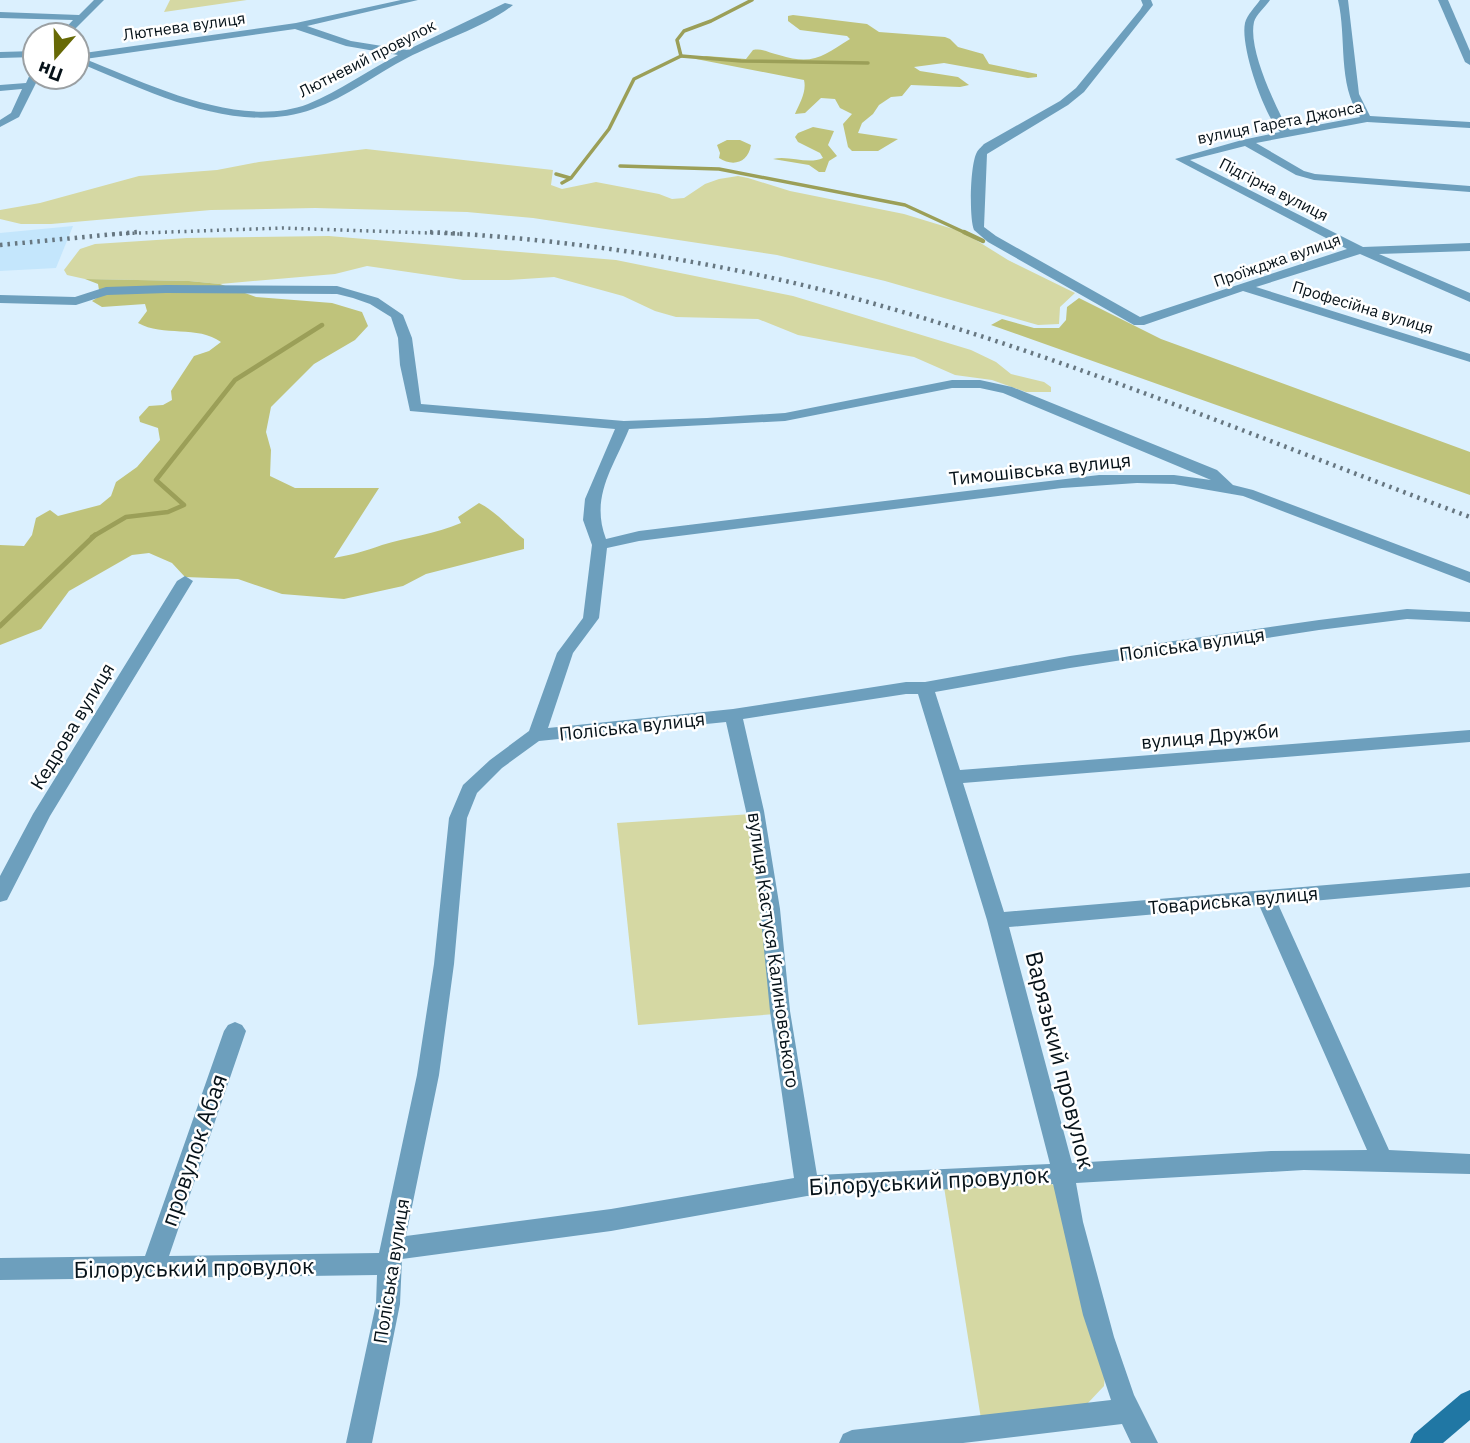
<svg xmlns="http://www.w3.org/2000/svg" width="1470" height="1443" font-family="'IBM Plex Sans',sans-serif">
<style>
.built{fill:#c4e6fc}
.green{fill:#d5d8a3}
.forest{fill:#bfc37b}
.lines{fill:none;stroke-linecap:round;stroke-linejoin:round}
.stream-far2{stroke:#9b9f58;stroke-width:3.5}
.stream-far1{stroke:#9b9f58;stroke-width:4.5}
.stream{stroke:#9b9f58;stroke-width:5}
.street{fill:#6d9fbd;fill-rule:evenodd}
.secondary{fill:#2077a4;fill-rule:evenodd}
.rail-far1{stroke:#677781;stroke-width:3.5;stroke-dasharray:2 4.5;stroke-linecap:butt}
.rail{stroke:#677781;stroke-width:4.5;stroke-dasharray:2.5 5;stroke-linecap:butt}
.labels{text-anchor:middle;stroke-width:5;stroke-linejoin:round;paint-order:stroke}
.far-street-label{font-size:16px;fill:#061219;stroke:#fff}
.street-label{font-size:19px;fill:#061219;stroke:#fff}
.near-street-label{font-size:23px;fill:#061219;stroke:#fff}
</style>
<rect width="100%" height="100%" fill="#dbf0fe"/>
<polygon class="built" points="73,226 56,268 0,271 0,233"/>
<g class="green">
<polygon points="170,0 247,0 164,12"/>
<polygon points="366,149 553,170 551,185 562,189 596,182 659,194 672,199 684,198 705,184 719,179 738,176 748,178 790,191 904,214 963,232 1008,260 1075,293 1060,307 1059,324 1038,325 885,281 777,255 533,218 467,212 315,208 211,210 51,224 21,224 0,219 0,210 40,203 139,176 217,170 259,162"/>
<polygon points="329,236 616,260 793,296 971,350 996,362 1011,374 1044,382 1051,387 1051,392 1026,392 992,380 955,375 914,357 798,335 758,319 676,317 655,311 623,296 554,277 509,280 463,280 367,266 335,274 220,284 189,281 85,279 67,275 64,270 80,249 95,244 187,238"/>
<polygon points="752,814 775,1014 638,1025 617,823"/>
<polygon points="1051,1183 1059,1191 1105,1375 1104,1386 1087,1404 981,1419 944,1187"/>
</g>
<g class="forest">
<path d="M793,15L867,24L879,32L945,37L950,39L958,47L983,54L989,64L1037,74V77L1028,78L944,63L914,67L920,71L958,77L969,85L960,87L911,85L902,96L891,97L879,105L873,114L862,123L858,133L898,139L878,151H852L848,147L843,124L852,114L840,108L835,99L821,98L805,113L795,114C799,104 807,92 804,80L696,59L706,56L746,59L753,50C763,48 769,53 779,55C813,66 823,56 850,39L847,36L800,30L788,21V16Z"/>
<path d="M813,127L834,131L828,145L837,156L829,161L825,172H819L809,165L773,159C789,155 808,165 823,158L820,153L798,142L795,137L798,133Z"/>
<path d="M727,140H740L751,145C748,163 733,167 719,158L720,153L717,145Z"/>
<path d="M85,279L189,281L220,284L256,297L332,303L362,312L368,326L355,340L314,364L271,407L266,432L271,450L270,476L295,488H379L334,558C351,555 365,551 382,545C408,537 435,534 461,523L458,517L479,503C497,512 508,527 524,539V549L426,574L403,586L344,599L282,594L238,579L185,577L172,563L149,553L132,555L69,591L41,629L0,645V545L24,546L32,535L36,518L50,510L58,516L100,505L111,496L116,482L137,467L160,440L158,428L140,422L139,417L149,406L163,405L172,400L171,391L194,356L209,351L221,342C198,325 163,337 138,323L147,311L145,304L102,307L92,301L100,296L98,284Z"/>
<polygon points="1079,298 1161,339 1470,452 1470,495 991,325 1002,319 1034,328 1059,328 1066,320 1067,307"/>
</g>
<g class="lines">
<g class="stream-far2">
<polyline points="681,56 741,61 868,63"/>
<polyline points="620,166 719,169 905,205 968,234"/>
<polyline points="556,174 570,178"/>
<polyline points="562,183 571,178 609,129 634,79 681,56 677,40 684,31 711,21 752,0"/>
</g>
<g class="stream-far1">
<polyline points="964,232 983,241"/>
<polyline points="92,537 126,517 168,512 184,505 156,480 235,380 322,325"/>
</g>
<polyline class="stream" points="0,626 95,535"/>
<g class="street">
<polygon points="94,0 104,0 69,35 59,35 73,20 0,18 0,12 79,15"/>
<path d="M401,0H418L307,26L351,41L407,50L505,3L513,5C487,26 438,42 407,58C376,74 347,97 313,109C235,137 149,91 77,62V54L296,23ZM295,29L346,46L398,55C368,70 340,91 308,104C239,130 149,84 85,59Z"/>
<path d="M1141,0H1151L1153,5L1084,92L1068,105L987,154L984,227L996,236L1140,317L1347,249L1175,159L1242,140L1280,132C1264,115 1240,46 1245,23C1247,15 1255,7 1260,0H1270C1265,7 1256,15 1254,22C1248,49 1274,102 1286,126L1290,130L1360,117C1337,83 1347,38 1338,0H1348L1359,94L1370,116L1470,122V128L1367,122L1256,143L1304,171L1315,174L1470,186V192L1314,180L1296,175L1245,146L1190,160L1363,247L1470,243V251L1379,254L1470,293V302L1360,254L1256,287L1470,354V362L1243,291L1144,325H1134L988,242L974,230C969,218 970,164 977,152C978,150 983,145 984,144L1060,101L1076,88L1140,10L1143,5Z"/>
<polygon points="1438,0 1448,0 1470,51 1470,65 1465,62"/>
<polygon points="35,51 35,57 0,58 0,52"/>
<polygon points="35,71 35,77 39,77 19,117 0,127 0,120 11,113 22,89 0,91 0,85 26,83 31,72"/>
<path d="M166,285L337,286L378,298L403,315L412,338L421,404L624,421L707,418L785,413L952,380H980L1012,387L1217,470L1233,485L1253,490L1470,572V583L1243,496L1174,484L1137,483L1062,488L639,541L607,548L599,618L573,653L548,728L733,709L906,682H925L1070,656L1319,620L1407,609L1470,612V622L1407,619L1319,630L1070,668L935,692L960,770L1470,730V742L963,783L1004,912L1470,873V887L1278,904L1389,1150L1470,1154V1174L1304,1170L1076,1183L1083,1222L1114,1337L1134,1395L1158,1443H1131L1122,1424L963,1443H839L843,1434L852,1430L1111,1400L1083,1315L1053,1184L807,1196L611,1231L402,1259L400,1304L372,1443H346L376,1304L377,1275L0,1280V1258L145,1256L224,1031L228,1025L235,1022L242,1025L246,1031L169,1256L379,1253L417,1075L434,964L449,818L463,785L490,760L529,731L557,653L583,618L592,545L583,520L585,499L615,429L410,411L400,365L398,338L391,317L370,304L353,298L337,294L166,293L107,295L76,305L0,303V295L75,297L106,287ZM952,388H980L1003,393L1211,480L1174,475H1099L639,531L606,539C590,497 613,468 629,429L785,421ZM906,694H918L987,920L1050,1164L817,1175L790,1011L780,909L764,811L743,719ZM726,722L746,811L760,909L770,1011L794,1178L611,1209L406,1236L439,1075L454,964L467,818L477,793L502,768L539,741ZM1259,905L1367,1150L1271,1151L1072,1163L1009,927Z"/>
<polygon points="185,576 193,581 50,816 7,900 0,902 0,876 33,814 177,581"/>
</g>
<polygon class="secondary" points="1470,1390 1470,1420 1443,1443 1410,1443 1414,1434 1461,1394"/>
<polyline class="rail-far1" points="113,234 282,228 460,234"/>
<g class="rail">
<path d="M430,232C580,240 731,263 875,304C1078,361 1273,444 1470,517"/>
<polyline points="0,245 137,232"/>
</g>
</g>
<g class="labels">
<g class="far-street-label">
<text transform="translate(184 26) rotate(-8)" y="6">Лютнева вулиця</text>
<text transform="translate(367 58) rotate(-27)" y="6">Лютневий провулок</text>
<text transform="translate(1280 122) rotate(-11)" y="6">вулиця Гарета Джонса</text>
<text transform="translate(1274 189) rotate(27)" y="6">Підгірна вулиця</text>
<text transform="translate(1277 260) rotate(-19)" y="6">Проїжджа вулиця</text>
<text transform="translate(1363 307) rotate(17)" y="6">Професійна вулиця</text>
</g>
<g class="street-label">
<text transform="translate(1040 469) rotate(-6)" y="7">Тимошівська вулиця</text>
<text transform="translate(1192 644) rotate(-8)" y="7">Поліська вулиця</text>
<text transform="translate(72 726) rotate(-59)" y="7">Кедрова вулиця</text>
<text transform="translate(632 726) rotate(-6)" y="7">Поліська вулиця</text>
<text transform="translate(1210 736) rotate(-5)" y="7">вулиця Дружби</text>
<text transform="translate(1233 900) rotate(-5)" y="7">Товариська вулиця</text>
<text transform="translate(774 950) rotate(82)" y="7">вулиця Кастуся Калиновського</text>
<text transform="translate(391 1271) rotate(-81)" y="7">Поліська вулиця</text>
</g>
<g class="near-street-label">
<text transform="translate(1060 1060) rotate(76)" y="8">Варязький провулок</text>
<text transform="translate(194 1150) rotate(-71)" y="8">провулок Абая</text>
<text transform="translate(929 1181) rotate(-3)" y="8">Білоруський провулок</text>
<text transform="translate(194 1268) rotate(-1)" y="8">Білоруський провулок</text>
</g>
</g>
<g transform="translate(56 56) rotate(200)"><circle r="33" fill="#ffffff" stroke="#9ba0a3" stroke-width="2"/>
<path d="M0-5L12 26L0 18L-12 26Z" fill="#676906"/>
<text y="-10" font-size="19" font-weight="bold" text-anchor="middle" fill="#061219">Пн</text>
</g>
</svg>
